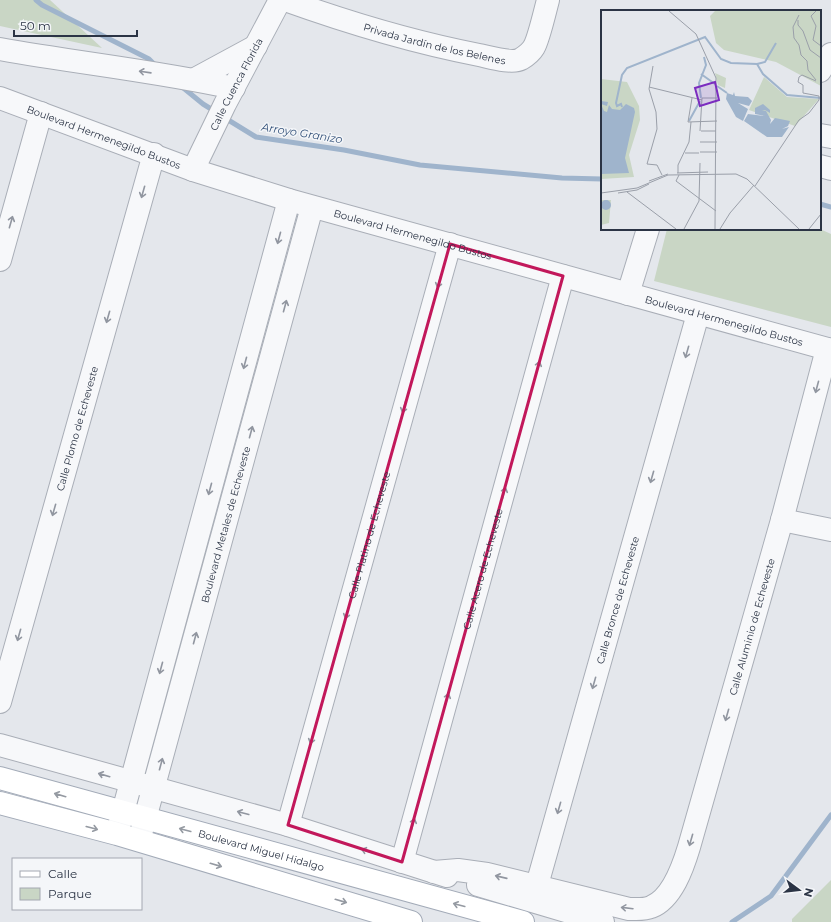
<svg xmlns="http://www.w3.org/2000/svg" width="831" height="922" font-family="Montserrat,sans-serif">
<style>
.green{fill:#c9d6c5}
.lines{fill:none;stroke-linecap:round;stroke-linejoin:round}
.stream{stroke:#9fb4cc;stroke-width:5}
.minor-casing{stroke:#a9aeb7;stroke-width:24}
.major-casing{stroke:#a3abb8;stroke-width:24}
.minor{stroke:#f7f8fa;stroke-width:22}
.major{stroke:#fff;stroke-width:22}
.oneway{stroke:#9196a0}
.oneway2{stroke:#959aa2}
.marked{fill:none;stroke:#c2185b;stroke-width:3;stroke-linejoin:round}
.labels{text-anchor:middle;stroke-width:3;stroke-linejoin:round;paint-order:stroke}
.street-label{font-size:10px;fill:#2b3445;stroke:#f4f6f9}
.water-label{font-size:11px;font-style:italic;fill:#34527a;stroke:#f4f6f9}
.inset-river{fill:none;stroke:#9fb4cc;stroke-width:2}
.inset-road{fill:none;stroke:#9a9fa9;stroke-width:1}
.view{fill:#7b2cbf;fill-opacity:0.15;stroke:#7b2cbf;stroke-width:2}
.inset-edge{fill:none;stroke:#2b3445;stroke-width:2}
</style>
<rect width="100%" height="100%" fill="#e4e7ec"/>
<g class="green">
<polygon points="0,0 50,0 102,48 0,26"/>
<polygon points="667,229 820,229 831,234 831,327 654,281"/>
<polygon points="831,880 831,922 792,922 792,919"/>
</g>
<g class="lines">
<g class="stream">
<polyline points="36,0 42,5 149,59 156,66"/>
<polyline points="181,86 203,104 216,112"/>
<polyline points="225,118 256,137 344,150 420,165 562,178 602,179"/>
<polyline points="820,204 831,207"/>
<polyline points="732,922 771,896 831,815"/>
</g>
<g class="minor-casing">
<g id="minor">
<path id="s1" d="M285,0C349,23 412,42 479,55C489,57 512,64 521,59C526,56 531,52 534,47C539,38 545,11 548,0"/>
<path d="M0,49C78,63 157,71 234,88"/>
<polyline points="820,71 831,54"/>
<polyline points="195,79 256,46"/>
<path id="s2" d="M0,98L193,170L289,200L831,350"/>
<polyline points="820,135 831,137"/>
<polyline points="820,166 831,169"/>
<path id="s3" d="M193,170L225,104L280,0"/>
<polyline points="0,260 41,113"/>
<polyline points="628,294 648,229"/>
<polyline points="782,520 831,530"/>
<path id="s4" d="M0,702L154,154"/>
<polyline points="0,745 288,825 447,876"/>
<path id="s5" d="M288,825L450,244"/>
<polyline points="118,830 289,200"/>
<path id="s6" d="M140,837L312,207"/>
<path id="s7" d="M402,862L563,276"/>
<path id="s8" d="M434,872L458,870L487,874L629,909C636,909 644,910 651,907C672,899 683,867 689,847L782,520L827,349"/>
<polyline points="478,885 603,922"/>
<path id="s9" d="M537,885L698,314"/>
</g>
</g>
<g class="major-casing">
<g id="major">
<path id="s10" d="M0,778L523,922"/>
<polyline points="0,803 117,834 411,922"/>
</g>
</g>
<use href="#minor" class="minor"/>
<use href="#major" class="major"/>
</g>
<defs><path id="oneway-shaft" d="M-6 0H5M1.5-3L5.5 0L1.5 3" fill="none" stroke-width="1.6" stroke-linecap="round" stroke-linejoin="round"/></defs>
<g class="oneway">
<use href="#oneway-shaft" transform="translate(145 72) rotate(-172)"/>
<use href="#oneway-shaft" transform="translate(143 192) rotate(106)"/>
<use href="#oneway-shaft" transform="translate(11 222) rotate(-74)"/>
<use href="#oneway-shaft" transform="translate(279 238) rotate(105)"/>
<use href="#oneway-shaft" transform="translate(439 282) rotate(106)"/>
<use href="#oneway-shaft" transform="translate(285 306) rotate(-75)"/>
<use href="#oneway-shaft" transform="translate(108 317) rotate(106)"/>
<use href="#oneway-shaft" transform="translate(687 352) rotate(106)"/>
<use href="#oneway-shaft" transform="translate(245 363) rotate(105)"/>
<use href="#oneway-shaft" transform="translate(538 367) rotate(-75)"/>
<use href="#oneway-shaft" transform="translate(817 387) rotate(105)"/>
<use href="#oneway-shaft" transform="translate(404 407) rotate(106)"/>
<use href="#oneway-shaft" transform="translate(251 432) rotate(-75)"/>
<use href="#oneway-shaft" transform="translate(652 477) rotate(106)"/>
<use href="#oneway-shaft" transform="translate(210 489) rotate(105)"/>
<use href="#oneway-shaft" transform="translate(504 493) rotate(-75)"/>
<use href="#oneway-shaft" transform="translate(54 510) rotate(106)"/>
<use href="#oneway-shaft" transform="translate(347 613) rotate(106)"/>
<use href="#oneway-shaft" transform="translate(19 635) rotate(106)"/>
<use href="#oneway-shaft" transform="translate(195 638) rotate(-75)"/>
<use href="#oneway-shaft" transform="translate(161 668) rotate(105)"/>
<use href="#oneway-shaft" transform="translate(594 683) rotate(106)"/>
<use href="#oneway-shaft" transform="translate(447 699) rotate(-75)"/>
<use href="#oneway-shaft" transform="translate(727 715) rotate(106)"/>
<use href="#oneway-shaft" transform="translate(312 738) rotate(106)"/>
<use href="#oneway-shaft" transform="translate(161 764) rotate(-75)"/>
<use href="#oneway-shaft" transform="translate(104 775) rotate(-164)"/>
<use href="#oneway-shaft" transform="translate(559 808) rotate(106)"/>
<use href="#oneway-shaft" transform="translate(243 813) rotate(-165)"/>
<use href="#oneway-shaft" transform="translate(413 824) rotate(-75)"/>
<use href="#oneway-shaft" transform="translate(691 840) rotate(106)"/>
<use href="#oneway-shaft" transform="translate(367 851) rotate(-162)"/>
<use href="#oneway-shaft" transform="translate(501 877) rotate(-167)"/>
<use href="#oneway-shaft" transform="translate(627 908) rotate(-173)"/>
</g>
<g class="oneway2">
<use href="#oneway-shaft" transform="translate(60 795) rotate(-164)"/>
<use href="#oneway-shaft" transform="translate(92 828) rotate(15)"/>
<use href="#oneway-shaft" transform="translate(185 830) rotate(-165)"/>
<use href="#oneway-shaft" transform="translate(216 865) rotate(16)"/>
<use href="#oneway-shaft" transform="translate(341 901) rotate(16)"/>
<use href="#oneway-shaft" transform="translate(459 905) rotate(-165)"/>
</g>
<path class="marked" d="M450,244L563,276L402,862L288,825Z"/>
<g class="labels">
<g class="street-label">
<text dy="4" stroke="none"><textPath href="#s1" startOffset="156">Privada Jardín de los Belenes</textPath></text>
<text dy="4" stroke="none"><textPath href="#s3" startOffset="96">Calle Cuenca Florida</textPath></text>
<text dy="4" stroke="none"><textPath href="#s2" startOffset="111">Boulevard Hermenegildo Bustos</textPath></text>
<text dy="4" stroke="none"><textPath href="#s2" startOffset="435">Boulevard Hermenegildo Bustos</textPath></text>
<text dy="4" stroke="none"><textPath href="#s2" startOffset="758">Boulevard Hermenegildo Bustos</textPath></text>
<text dy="4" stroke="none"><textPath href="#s4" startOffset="284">Calle Plomo de Echeveste</textPath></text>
<text dy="4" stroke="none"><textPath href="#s6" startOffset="324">Boulevard Metales de Echeveste</textPath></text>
<text dy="4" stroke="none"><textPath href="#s5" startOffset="301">Calle Platino de Echeveste</textPath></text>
<text dy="4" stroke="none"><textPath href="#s7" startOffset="304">Calle Acero de Echeveste</textPath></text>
<text dy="4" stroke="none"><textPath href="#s9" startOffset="296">Calle Bronce de Echeveste</textPath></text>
<text dy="4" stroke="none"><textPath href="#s8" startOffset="524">Calle Aluminio de Echeveste</textPath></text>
<text dy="4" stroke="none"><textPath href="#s10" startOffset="271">Boulevard Miguel Hidalgo</textPath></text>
</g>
<g class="water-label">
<text transform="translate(302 133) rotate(9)" y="4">Arroyo Granizo</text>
</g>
</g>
<g transform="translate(601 10)">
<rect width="220" height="220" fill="#e4e7ec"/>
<path d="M114,1H220V76L175,52L123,40L115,33L109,6ZM114,63L125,68L124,78L117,75ZM163,67L186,87L218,89L194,116L148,100ZM0,69L26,72L38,96L39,110L28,145L33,167L0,169ZM0,190H10L8,213L0,215Z" fill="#c9d6c5"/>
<path d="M133,82L134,86L147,87L151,91L148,96L137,93L147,99L142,111L135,107L125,89L126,83L132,85ZM0,91L7,92L6,96L0,94L3,101L6,102L8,95L11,99L19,100L25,94L33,98L34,102L24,148L28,163L0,164ZM162,94L169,100V103L164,100H161L165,101L170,110L169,114L174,108L189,111L187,116L181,119L188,117L181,127H166L143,111L147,104L164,106L154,104V98ZM0 195a5 5 0 1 1 10 0a5 5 0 1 1-10 0Z" fill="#9fb4cc"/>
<path class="inset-river" d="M156,54L164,52L175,33M100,64L114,74M116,76L126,83M100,88L98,73L105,55L103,47M21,97L20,94L16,96L15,93L21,65L26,58L104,27L120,49L130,53L156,54L162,64L186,85L220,88M88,111L99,91"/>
<path class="inset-road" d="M68,1L95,24L115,68L114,219M215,1L210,6L215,16L212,30L220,36M198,5L192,17L193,28L198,35L200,45L206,51L207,60L215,70M197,10V15L202,21L209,40L220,48M52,56L48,79L55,102L56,119L46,154L56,155L61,165M48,77L101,90M91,88L87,112L116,111M99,121L101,88H116M100,121H115M99,132H116M99,142H116M84,143H98M76,163L107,162M77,163V155L88,132L90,112M78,165L75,171L115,201M48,171L67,164M154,176L198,110L208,103L218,90V86L202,83V75L197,72L198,67L201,65L215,71M26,182L75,219M0,183L36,178L67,165L135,164L146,169L198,219M17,183L36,180L48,174M83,219L98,191L99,153M119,219L129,203L153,175M208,219L220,204"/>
<path class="view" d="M114,72L118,90L99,96L94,78Z"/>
<rect width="220" height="220" class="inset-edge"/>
</g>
<rect x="12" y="858" width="130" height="52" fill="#f4f6f9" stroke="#a4a8b1"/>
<rect x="20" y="871" width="20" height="6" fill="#ffffff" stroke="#a4a8b1"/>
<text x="48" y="878" font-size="12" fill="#2b3445">Calle</text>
<rect x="20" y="888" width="20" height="12" fill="#c9d6c5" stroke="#a4a8b1"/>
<text x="48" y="898" font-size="12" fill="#2b3445">Parque</text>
<g transform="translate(799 890) rotate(105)" stroke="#f4f6f9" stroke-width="3" paint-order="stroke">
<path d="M0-3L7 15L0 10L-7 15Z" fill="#2b3445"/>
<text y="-6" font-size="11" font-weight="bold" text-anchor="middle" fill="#2b3445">N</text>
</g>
<path d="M14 30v6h123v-6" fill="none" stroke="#2b3445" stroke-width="2"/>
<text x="20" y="30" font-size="12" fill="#2b3445" stroke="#f4f6f9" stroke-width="3" paint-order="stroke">50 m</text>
</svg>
